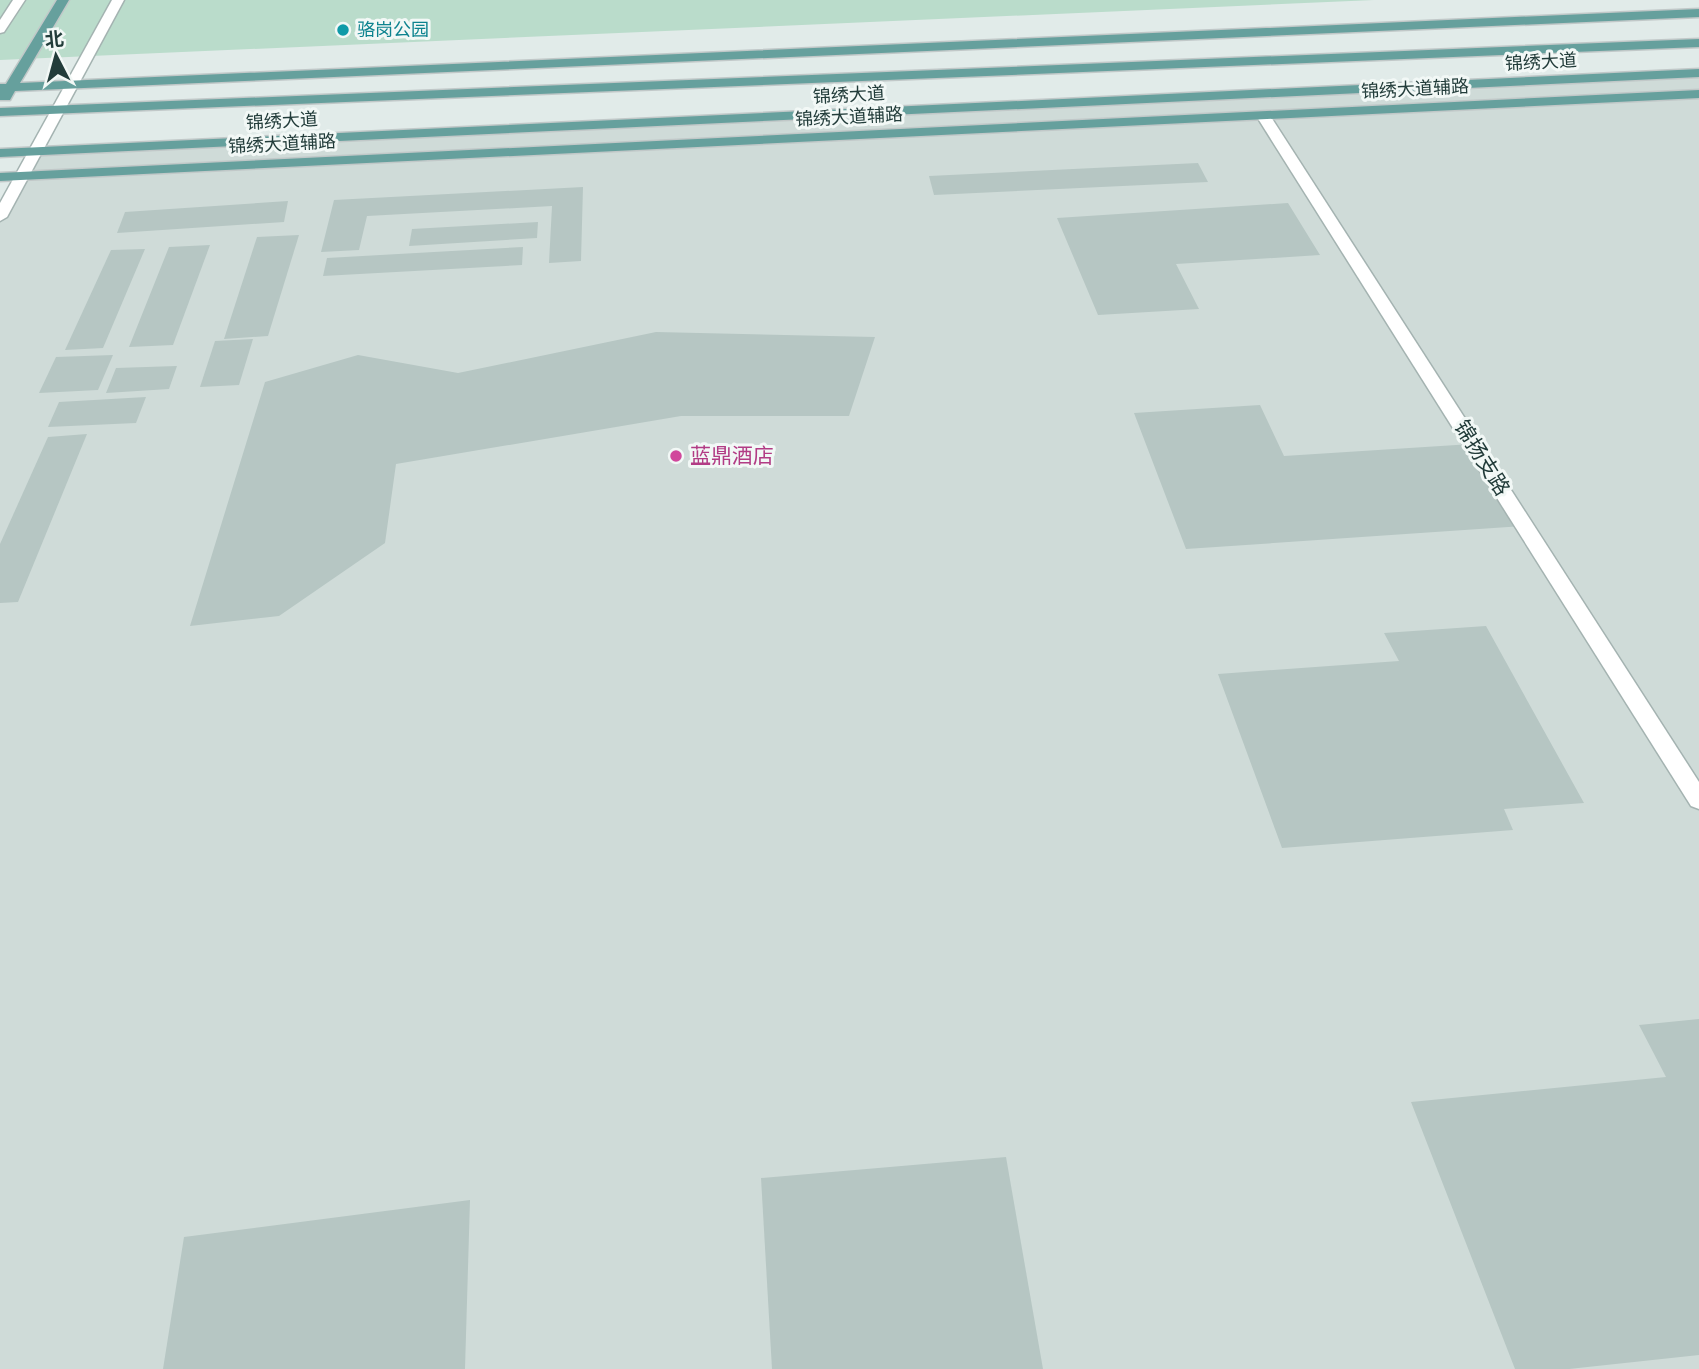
<svg xmlns="http://www.w3.org/2000/svg" width="1699" height="1369" font-family="'Open Sans','Noto Sans SC',sans-serif">
<style>
.built{fill:#cfdbd8}
.green{fill:#badccb}
.building{fill:#b6c6c3}
.lines{fill:none;stroke-linecap:round;stroke-linejoin:round}
.service-casing{stroke:#a4b3b1;stroke-width:3}
.minor-casing{stroke:#a4b3b1;stroke-width:3}
.tertiary-casing{stroke:#a4b3b1;stroke-width:3}
.primary-casing{stroke:#c1c8c8;stroke-width:3}
.service{fill:#fff;fill-rule:evenodd}
.minor{fill:#fff;fill-rule:evenodd}
.tertiary{fill:#fff;fill-rule:evenodd}
.primary{fill:#66a09d;fill-rule:evenodd}
.culture-dot{fill:#0f9aa8;stroke:#f2f8f6;stroke-width:2.5}
.hotel-dot{fill:#d1479c;stroke:#f2f8f6;stroke-width:2.5}
.labels{text-anchor:middle;stroke-width:6;stroke-linejoin:round;paint-order:stroke}
.far-culture-label{font-size:18px;fill:#0d838f;stroke:#f2f8f6;text-anchor:start}
.far-street-label{font-size:18px;fill:#223c3a;stroke:#f2f8f6}
.hotel-label{font-size:21px;fill:#b23c85;stroke:#f2f8f6;text-anchor:start}
.street-label{font-size:21px;fill:#223c3a;stroke:#f2f8f6}
</style>
<rect width="100%" height="100%" fill="#e1ebe9"/>
<polygon class="built" points="1699,73 1699,1369 0,1369 0,217 35,152"/>
<polygon class="green" points="0,0 1374,0 0,60"/>
<g class="building">
<polygon points="1198,163 1208,182 934,195 929,176"/>
<polygon points="583,187 581,261 549,263 552,206 367,216 359,250 321,252 334,200"/>
<polygon points="288,201 284,222 117,233 125,212"/>
<polygon points="1288,203 1320,255 1176,264 1199,309 1098,315 1057,218"/>
<polygon points="538,222 537,238 409,246 412,229"/>
<polygon points="299,235 268,336 224,339 257,237"/>
<polygon points="210,245 173,345 129,347 169,247"/>
<polygon points="523,247 522,265 323,276 327,258"/>
<polygon points="145,249 103,348 65,350 111,250"/>
<polygon points="656,332 875,337 849,416 681,416 396,464 385,543 279,616 190,626 265,382 358,355 458,373"/>
<polygon points="253,339 239,385 200,387 215,341"/>
<polygon points="113,355 98,390 39,393 56,357"/>
<polygon points="177,366 169,389 106,393 116,368"/>
<polygon points="146,397 136,423 48,427 59,402"/>
<polygon points="1260,405 1284,456 1472,444 1523,526 1186,549 1134,413"/>
<polygon points="87,434 18,602 0,603 0,544 48,437"/>
<polygon points="1486,626 1584,803 1504,809 1513,830 1282,848 1218,674 1399,661 1384,633"/>
<polygon points="1699,1019 1699,1355 1569,1369 1515,1369 1411,1102 1666,1077 1639,1025"/>
<polygon points="1006,1157 1043,1369 772,1369 761,1178"/>
<polygon points="470,1200 465,1369 163,1369 184,1237"/>
</g>
<g class="lines">
<g class="service-casing">
<polygon id="service" points="13,0 25,0 4,32 0,33 0,20"/>
</g>
<g class="minor-casing">
<polygon id="minor" points="1264,113 1271,117 1699,782 1699,809 1691,806 1257,117"/>
</g>
<g class="tertiary-casing">
<polygon id="tertiary" points="112,0 124,0 7,217 0,221 0,203"/>
</g>
<g class="primary-casing">
<g id="primary">
<polygon points="57,0 69,0 20,83 1699,9 1699,17 15,91 10,100 0,100 0,84 6,84"/>
<polygon points="1699,39 1699,47 0,116 0,108"/>
<polygon points="1699,69 1699,77 0,157 0,149"/>
<polygon points="1699,90 1699,98 0,181 0,173"/>
</g>
</g>
<use href="#service" class="service"/>
<use href="#minor" class="minor"/>
<use href="#tertiary" class="tertiary"/>
<use href="#primary" class="primary"/>
</g>
<circle class="culture-dot" cx="343" cy="30" r="7"/>
<circle class="hotel-dot" cx="676" cy="456" r="7"/>
<g class="labels">
<g class="far-culture-label">
<text x="357" y="36">骆岗公园</text>
</g>
<g class="far-street-label">
<text transform="translate(1541 62) rotate(-3)" y="6">锦绣大道</text>
<text transform="translate(1415 89) rotate(-3)" y="6">锦绣大道辅路</text>
<text transform="translate(849 95) rotate(-3)" y="6">锦绣大道</text>
<text transform="translate(849 117) rotate(-3)" y="6">锦绣大道辅路</text>
<text transform="translate(282 121) rotate(-3)" y="6">锦绣大道</text>
<text transform="translate(282 144) rotate(-3)" y="6">锦绣大道辅路</text>
</g>
<g class="hotel-label">
<text x="690" y="463">蓝鼎酒店</text>
</g>
<g class="street-label">
<text transform="translate(1482 458) rotate(58)" y="7">锦扬支路</text>
</g>
</g>
<g transform="translate(56 56) rotate(354)" stroke="#f2f8f6" stroke-width="5" paint-order="stroke">
<path d="M0-5L12 26L0 18L-12 26Z" fill="#223c3a"/>
<text y="-10" font-size="19" font-weight="bold" text-anchor="middle" fill="#223c3a">北</text>
</g>
</svg>
